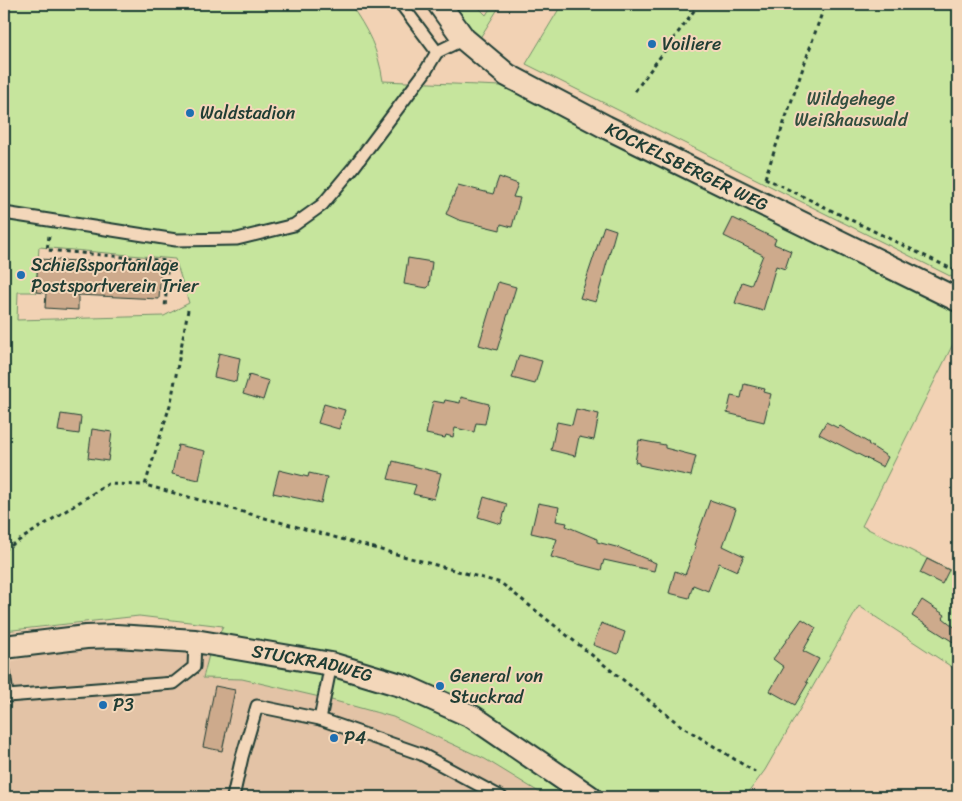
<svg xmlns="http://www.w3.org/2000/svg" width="962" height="801" font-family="Sriracha,sans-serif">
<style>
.built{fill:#e3c3a6}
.green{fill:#c6e59d;stroke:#729168;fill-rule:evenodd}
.building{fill:#cdaa8c;stroke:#1f3d34}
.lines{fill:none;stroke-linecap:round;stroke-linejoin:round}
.lane-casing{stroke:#1f3d34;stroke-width:15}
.street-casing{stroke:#1f3d34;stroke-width:26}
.path{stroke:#1f3d34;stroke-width:3;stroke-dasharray:4 4;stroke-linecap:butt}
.lane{stroke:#f3d7ba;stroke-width:11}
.street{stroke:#f3d7ba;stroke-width:22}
.poi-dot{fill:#1f6fb2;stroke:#f3d7ba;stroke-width:2}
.labels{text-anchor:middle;stroke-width:4;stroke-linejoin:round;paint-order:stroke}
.poi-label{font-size:18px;fill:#1f3d34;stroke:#f3d7ba;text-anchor:start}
.park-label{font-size:18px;fill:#304e3e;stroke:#f3d7ba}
.street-label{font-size:18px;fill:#1f3d34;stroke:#f3d7ba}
</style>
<rect width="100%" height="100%" fill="#f2d2b4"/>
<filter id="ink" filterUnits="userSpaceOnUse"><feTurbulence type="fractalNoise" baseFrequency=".02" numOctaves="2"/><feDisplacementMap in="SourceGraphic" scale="10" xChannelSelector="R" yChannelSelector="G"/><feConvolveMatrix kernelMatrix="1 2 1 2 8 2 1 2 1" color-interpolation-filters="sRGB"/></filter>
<g filter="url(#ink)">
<polygon class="built" points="87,644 210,651 204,678 242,679 324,698 393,717 485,759 547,797 4,797 4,663"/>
<g class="green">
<path d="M4,4H350C368,30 378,49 383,81L501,86L958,308V334L862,526L958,574V671L859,606L765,770L745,797H547L485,759L393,717L324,698L242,679L203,678L210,651L223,626L139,616L4,631ZM39,247L175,259L189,303L164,316L17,320L18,292H36Z"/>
<polygon points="448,4 475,4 486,15 493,4 501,4 478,41"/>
<polygon points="562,4 958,4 958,280 526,64"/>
</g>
<g class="building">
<polygon points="499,177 518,184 513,197 520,198 512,227 501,224 500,230 459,220 446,214 458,185 493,194"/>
<polygon points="733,218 776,239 774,244 791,251 785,269 776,266 763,311 735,303 742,282 751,285 763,255 724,236"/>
<polygon points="604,226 616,230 596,302 580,298"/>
<polygon points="408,258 432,262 429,286 427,288 404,284"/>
<polygon points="38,259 161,265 159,299 78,295 78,310 45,308 46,293 36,292"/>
<polygon points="498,282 516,287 497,350 479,345"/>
<polygon points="219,353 240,358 236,382 214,377"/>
<polygon points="519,355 542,361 535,384 512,378"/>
<polygon points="249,375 269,381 263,400 243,394"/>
<polygon points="744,384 765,389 764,392 771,394 764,422 727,413 731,396 741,398"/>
<polygon points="461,397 489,404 485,424 476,423 474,432 455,428 453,437 446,435 445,438 426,434 433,401 444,403 445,400 460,403"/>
<polygon points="324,404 345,410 339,429 318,423"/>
<polygon points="576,409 599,414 594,440 579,437 575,456 551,450 557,422 572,425"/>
<polygon points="61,414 81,417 79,434 58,431"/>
<polygon points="826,422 838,428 840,426 869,443 868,444 888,457 883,467 819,434"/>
<polygon points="92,429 112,432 108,461 88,458"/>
<polygon points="639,440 665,445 665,448 696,456 691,476 639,465 639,463 635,462"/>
<polygon points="178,445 205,451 199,480 172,474"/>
<polygon points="393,461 441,473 434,499 413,494 416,485 388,479"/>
<polygon points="279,470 308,477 309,473 327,477 321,503 273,493"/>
<polygon points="484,497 507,504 501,524 478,517"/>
<polygon points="710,500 736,509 723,546 744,556 737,571 719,563 708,591 693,585 689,598 669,593 675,571 685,575 696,546 694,545"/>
<polygon points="538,503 559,507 556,521 567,523 566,526 597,539 597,542 620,548 656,563 654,571 604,560 601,570 551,557 557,539 531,533"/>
<polygon points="927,559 949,570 942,584 920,573"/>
<polygon points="922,600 945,615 943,618 958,630 958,645 912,616"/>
<polygon points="802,619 816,628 803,651 819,659 806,682 808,683 795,705 770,691 784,667 773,659"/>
<polygon points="601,623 625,632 618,654 593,645"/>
<polygon points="215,686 235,690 222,751 203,747"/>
</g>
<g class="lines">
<g class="lane-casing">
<g id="lane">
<polyline points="401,4 437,52"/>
<polyline points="4,213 176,240 237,239 294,225 322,205 353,168 425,72 437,52 464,39"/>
<polyline points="4,671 7,696 174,683 194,667 195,641"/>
<polyline points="320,719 331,664"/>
<polyline points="233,797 242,757 257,706 320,719 421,754 501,797"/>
</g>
</g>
<g class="street-casing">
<g id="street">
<path id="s1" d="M439,4L464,39L507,75L606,127L958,300"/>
<path id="s2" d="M4,647L86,637L116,636L195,641L331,664L404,686L473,717L590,797"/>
</g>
</g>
<g class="path">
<polyline points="635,91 699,4"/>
<polyline points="765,178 958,272"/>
<polyline points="765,178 825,4"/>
<polyline points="49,236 47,250 168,261 165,309"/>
<polyline points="188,310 171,402 145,485 501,583 680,725 755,772"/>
<polyline points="4,550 108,484 145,485"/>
<polyline points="172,794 178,797"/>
</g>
<use href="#lane" class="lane"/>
<use href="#street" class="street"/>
</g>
</g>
<g class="poi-dot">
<circle cx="652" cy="44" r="5"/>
<circle cx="190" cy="113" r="5"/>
<circle cx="21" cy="275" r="5"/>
<circle cx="440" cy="686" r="5"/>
<circle cx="103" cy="705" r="5"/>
<circle cx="334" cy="738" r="5"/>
</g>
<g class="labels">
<g class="poi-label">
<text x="662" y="50">Voiliere</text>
<text x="200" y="119">Waldstadion</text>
<text x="31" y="271">Schießsportanlage<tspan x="31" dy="21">Postsportverein Trier</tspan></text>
<text x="450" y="682">General von<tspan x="450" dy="21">Stuckrad</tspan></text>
<text x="113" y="711">P3</text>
<text x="344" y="744">P4</text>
</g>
<g class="park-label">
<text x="851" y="105">Wildgehege<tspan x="851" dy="21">Weißhauswald</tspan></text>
</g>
<g class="street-label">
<text dy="6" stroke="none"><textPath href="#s1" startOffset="301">KOCKELSBERGER WEG</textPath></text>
<text dy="6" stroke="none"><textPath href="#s2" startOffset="311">STUCKRADWEG</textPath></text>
</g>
</g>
<rect width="962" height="801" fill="none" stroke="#f3d7ba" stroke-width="20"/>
<rect x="10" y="10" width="942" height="781" fill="none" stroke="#1f3d34" stroke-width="2" filter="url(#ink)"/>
</svg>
